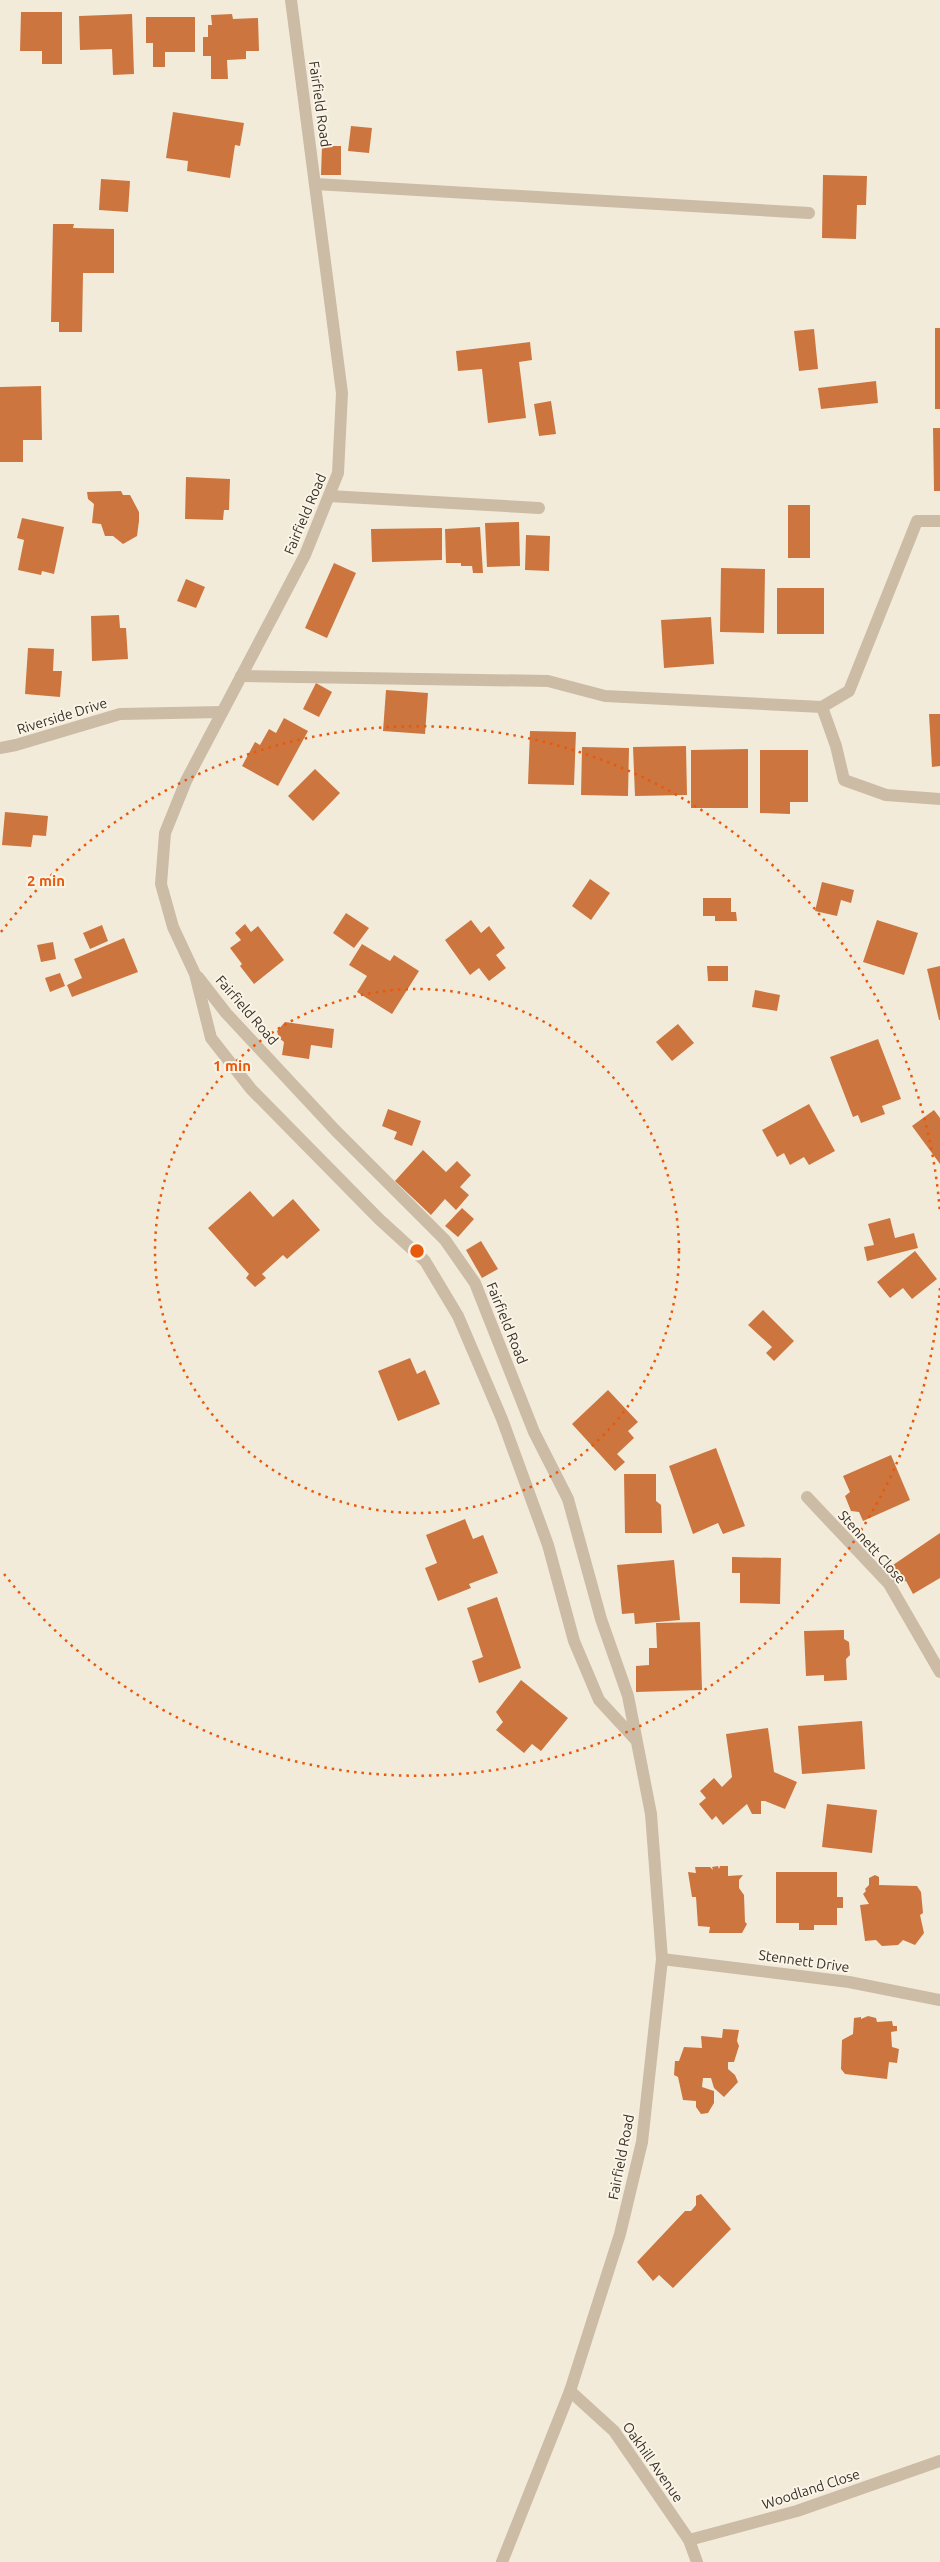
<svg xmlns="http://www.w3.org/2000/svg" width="940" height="2562" font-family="Ubuntu,sans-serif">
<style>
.building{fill:#cc753f}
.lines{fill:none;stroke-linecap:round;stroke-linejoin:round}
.minor{stroke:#ccbca6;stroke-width:12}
.ring{fill:none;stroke:#e8590c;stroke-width:2.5;stroke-dasharray:2.5 5}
.labels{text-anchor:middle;stroke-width:4;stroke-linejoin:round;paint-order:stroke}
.street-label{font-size:14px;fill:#372e27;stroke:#faf4e7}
.centre{fill:#e8590c;stroke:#faf4e7;stroke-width:2.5}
.ring-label{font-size:15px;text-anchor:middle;font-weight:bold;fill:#e8590c;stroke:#faf4e7;stroke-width:4;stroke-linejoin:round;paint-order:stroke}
</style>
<rect width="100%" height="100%" fill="#f3ebda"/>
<g class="building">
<polygon points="21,12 62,12 62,64 42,64 42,51 20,51"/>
<polygon points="132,14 134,74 113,75 112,49 80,50 79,16"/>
<polygon points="232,14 233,19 258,18 259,51 246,51 246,59 227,60 228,79 211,79 211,56 203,56 203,37 208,37 208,25 212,25 211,15"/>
<polygon points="146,17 195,17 195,52 165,52 165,67 153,67 153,43 146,43"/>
<polygon points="173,112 244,123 240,146 235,145 230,178 187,171 188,161 166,158"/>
<polygon points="351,126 372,128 369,153 348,151"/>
<polygon points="322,146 341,146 341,175 321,175"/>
<polygon points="823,175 867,176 866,205 857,205 856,239 822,238"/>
<polygon points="101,179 130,181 128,212 99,210"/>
<polygon points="53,224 74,224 73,228 114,229 114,273 83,273 82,332 59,332 59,322 51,322"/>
<rect x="935" y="328" width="5" height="81"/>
<polygon points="814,329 818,369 799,371 794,331"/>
<polygon points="530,342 532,360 519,362 526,418 488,423 482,369 458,371 456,351"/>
<polygon points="876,381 878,403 821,409 818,388"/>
<polygon points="41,386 42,440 23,440 23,462 0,462 0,387"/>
<polygon points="551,401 556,434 539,436 534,404"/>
<polygon points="933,428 940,428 940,491 934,491"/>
<polygon points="186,477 230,479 229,510 224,510 223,520 185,519"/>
<polygon points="121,491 123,495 130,495 139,512 139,521 137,536 123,544 113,536 105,536 101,524 92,523 94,504 88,499 87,492"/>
<rect x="788" y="505" width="22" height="53"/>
<polygon points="22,518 64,527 54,574 42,571 41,575 18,570 24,540 17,538"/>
<polygon points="519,522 520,566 487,567 485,523"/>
<polygon points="480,527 483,573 473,573 472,566 461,566 461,563 446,563 445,529"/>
<polygon points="442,528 442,560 372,562 371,529"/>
<polygon points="526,535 550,536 549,571 525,570"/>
<polygon points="334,563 356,573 327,638 305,628"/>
<polygon points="721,568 765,569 764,633 720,632"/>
<polygon points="186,579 205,587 196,608 177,601"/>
<rect x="777" y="588" width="47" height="46"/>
<polygon points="119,615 120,628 126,628 128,659 92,661 91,616"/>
<polygon points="711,617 714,664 664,668 661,620"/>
<polygon points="28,648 54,649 53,671 62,671 60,697 25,694"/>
<polygon points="316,683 332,692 319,717 303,709"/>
<polygon points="386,690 428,693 425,734 383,731"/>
<polygon points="929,714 940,714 940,766 932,767"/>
<polygon points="284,718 308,731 278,786 242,766 255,742 260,745 269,729 276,733"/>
<polygon points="530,731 576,732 574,785 528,784"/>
<polygon points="686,746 687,795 635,796 633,747"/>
<polygon points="582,747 629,748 628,796 581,795"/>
<polygon points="748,749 748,808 691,808 691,750"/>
<polygon points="760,750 808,750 808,802 790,802 790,814 760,813"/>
<polygon points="315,769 340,793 313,821 288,796"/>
<polygon points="5,812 48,816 46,836 33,835 31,847 2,845"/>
<polygon points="590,879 610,893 591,920 572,906"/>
<polygon points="822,882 854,890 851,903 841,900 837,916 815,911"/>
<polygon points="703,898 731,898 731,912 736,912 737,921 715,921 715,916 703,916"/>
<polygon points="346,913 369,928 354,948 333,933"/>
<polygon points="471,920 481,933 489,926 505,948 496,955 506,968 489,981 479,968 470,975 445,940"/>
<polygon points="877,920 918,933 904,975 863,962"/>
<polygon points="245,924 251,932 258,926 284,960 254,984 240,966 242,964 230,948 241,940 235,933"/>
<polygon points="102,925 108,941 90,949 83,933"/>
<polygon points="124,938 138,972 72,997 67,985 82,978 74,959"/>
<polygon points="53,942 56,959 41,962 37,945"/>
<polygon points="362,944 390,961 394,955 419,971 392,1014 357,992 367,976 349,965"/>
<polygon points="707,966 728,966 728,981 708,981"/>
<polygon points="940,966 940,1020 939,1020 927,969"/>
<polygon points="60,973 65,986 50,992 45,978"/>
<polygon points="755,990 780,995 777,1011 752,1007"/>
<polygon points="285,1022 334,1029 332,1048 311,1045 309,1059 282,1055 284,1042 279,1038 277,1031"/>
<polygon points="678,1024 694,1043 672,1061 656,1042"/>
<polygon points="878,1039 901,1099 882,1106 885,1114 861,1123 858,1115 853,1117 830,1057"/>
<polygon points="809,1104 835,1151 809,1165 804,1157 790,1165 784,1153 777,1157 762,1130"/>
<polygon points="388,1109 421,1121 412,1146 394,1139 397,1132 382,1126"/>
<polygon points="934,1110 940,1118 940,1164 912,1126"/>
<polygon points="423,1150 446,1172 457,1161 471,1175 460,1187 469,1195 456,1210 445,1199 431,1215 395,1181"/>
<polygon points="250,1191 273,1217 293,1199 320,1230 287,1259 283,1255 262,1274 266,1278 255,1287 246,1278 249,1274 208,1228"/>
<polygon points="462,1208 474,1219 458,1237 445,1226"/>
<polygon points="890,1218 895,1238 914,1233 918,1248 867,1261 864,1247 874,1245 868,1224"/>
<polygon points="481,1241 498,1269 482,1278 466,1250"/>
<polygon points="915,1251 937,1279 912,1299 903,1288 890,1298 877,1282"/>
<polygon points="763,1310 794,1341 774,1361 766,1353 772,1347 748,1325"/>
<polygon points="410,1358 417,1374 425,1370 440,1404 398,1421 378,1371"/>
<polygon points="608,1390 638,1422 628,1431 634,1438 617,1454 625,1462 615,1471 572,1424"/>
<polygon points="716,1448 745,1526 723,1534 718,1523 693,1534 669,1466"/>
<polygon points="891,1455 910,1500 863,1521 859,1512 851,1511 845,1496 850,1492 843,1476"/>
<polygon points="624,1474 656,1474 656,1501 661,1505 662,1533 625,1533"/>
<polygon points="465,1519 473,1539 483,1535 498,1573 469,1584 471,1588 438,1601 425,1568 437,1563 426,1535"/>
<polygon points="940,1533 940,1578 913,1594 906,1581 896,1583 889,1576 890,1567"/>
<polygon points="732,1557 781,1558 780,1604 740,1603 740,1573 732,1573"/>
<polygon points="674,1560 680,1620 635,1624 634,1613 622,1614 617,1565"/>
<polygon points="497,1597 521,1668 479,1683 472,1661 483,1657 467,1608"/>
<polygon points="700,1622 702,1690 636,1692 636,1666 649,1665 649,1648 657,1648 656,1623"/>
<polygon points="844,1630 844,1639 849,1642 850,1655 846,1659 847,1680 824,1681 824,1675 806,1676 804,1631"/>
<polygon points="521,1680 568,1718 541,1751 532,1744 524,1753 496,1730 503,1722 496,1712"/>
<polygon points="862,1721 865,1769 802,1774 798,1726"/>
<polygon points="768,1728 774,1772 797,1782 785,1809 765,1801 761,1801 761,1814 752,1814 747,1804 723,1825 716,1816 712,1820 699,1804 706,1798 700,1791 714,1778 722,1787 732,1777 726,1734"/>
<polygon points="827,1804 877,1810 872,1853 822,1847"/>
<polygon points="718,1866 719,1869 720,1866 728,1866 728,1876 743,1875 739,1880 739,1888 744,1895 745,1922 747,1924 742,1933 709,1933 710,1927 698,1926 696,1897 692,1897 688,1872 696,1873 695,1867 710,1867 713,1870 712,1867"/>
<polygon points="776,1872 837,1872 837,1897 843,1897 843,1908 837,1908 837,1925 814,1925 814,1930 799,1930 799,1923 776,1923"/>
<polygon points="875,1875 879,1877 879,1885 917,1886 921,1892 923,1913 920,1915 924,1933 915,1945 903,1940 898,1945 882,1946 876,1940 865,1941 860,1905 869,1904 863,1894 866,1891 865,1889 869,1885 869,1878"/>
<polygon points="868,2016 876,2018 877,2022 892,2021 893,2026 897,2026 897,2031 891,2032 892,2047 899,2049 897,2063 889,2062 887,2079 845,2074 841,2069 842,2040 853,2034 854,2018 861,2017 861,2019"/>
<polygon points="723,2029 739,2030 737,2041 739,2046 734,2062 728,2062 728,2069 735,2075 738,2082 724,2097 714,2088 711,2078 703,2078 702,2087 714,2091 714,2103 708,2113 701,2114 696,2107 696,2101 683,2100 678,2077 674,2075 675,2061 679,2061 684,2047 702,2048 701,2036 722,2038"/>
<polygon points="701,2194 731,2229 673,2288 659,2275 653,2281 637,2262 685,2211 691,2211 696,2205 696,2196"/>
</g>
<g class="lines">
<g class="minor">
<polyline points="291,0 342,393 338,473 305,555 186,781 165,833 161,884 173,927 195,974 211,1038 251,1089 379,1219 425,1261 458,1316 502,1419 548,1545 574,1641 599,1700 635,1739"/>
<polyline points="315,184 809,213"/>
<polyline points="329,496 539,508"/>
<polyline points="241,676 548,681 605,696 822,707 849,691 917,521 940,521"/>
<polyline points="822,707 836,746 844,780 886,795 940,799"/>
<polyline points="0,748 16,745 120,714 222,712"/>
<polyline points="198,977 226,1013 336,1131 445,1240 475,1283 534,1432 568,1499 601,1619 628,1696 651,1814 662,1959 642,2142 620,2234 570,2391 502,2562"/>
<polyline points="807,1497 889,1584 940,1672"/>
<polyline points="662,1959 849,1982 940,2000"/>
<polyline points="570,2391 614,2431 689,2540 697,2562"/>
<polyline points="689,2540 797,2511 940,2461"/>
</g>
</g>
<g class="ring">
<circle cx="417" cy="1251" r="262"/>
<path d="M940 1288A524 524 0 0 1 1 1570M1 932A524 524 0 0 1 940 1214"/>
</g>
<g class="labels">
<g class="street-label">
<text transform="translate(320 104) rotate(82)" y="5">Fairfield Road</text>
<text transform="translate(305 514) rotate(-67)" y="5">Fairfield Road</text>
<text transform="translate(62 716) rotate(-17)" y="5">Riverside Drive</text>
<text transform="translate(247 1010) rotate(49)" y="5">Fairfield Road</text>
<text transform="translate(507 1323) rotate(68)" y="5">Fairfield Road</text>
<text transform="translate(872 1547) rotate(48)" y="5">Stennett Close</text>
<text transform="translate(804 1961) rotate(8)" y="5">Stennett Drive</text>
<text transform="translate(621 2157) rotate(-79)" y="5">Fairfield Road</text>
<text transform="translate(653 2462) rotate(55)" y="5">Oakhill Avenue</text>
<text transform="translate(811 2489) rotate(-18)" y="5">Woodland Close</text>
</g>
</g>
<circle cx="417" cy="1251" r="8" class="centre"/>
<g class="ring-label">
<text x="46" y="886">2 min</text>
<text x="232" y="1071">1 min</text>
</g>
</svg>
